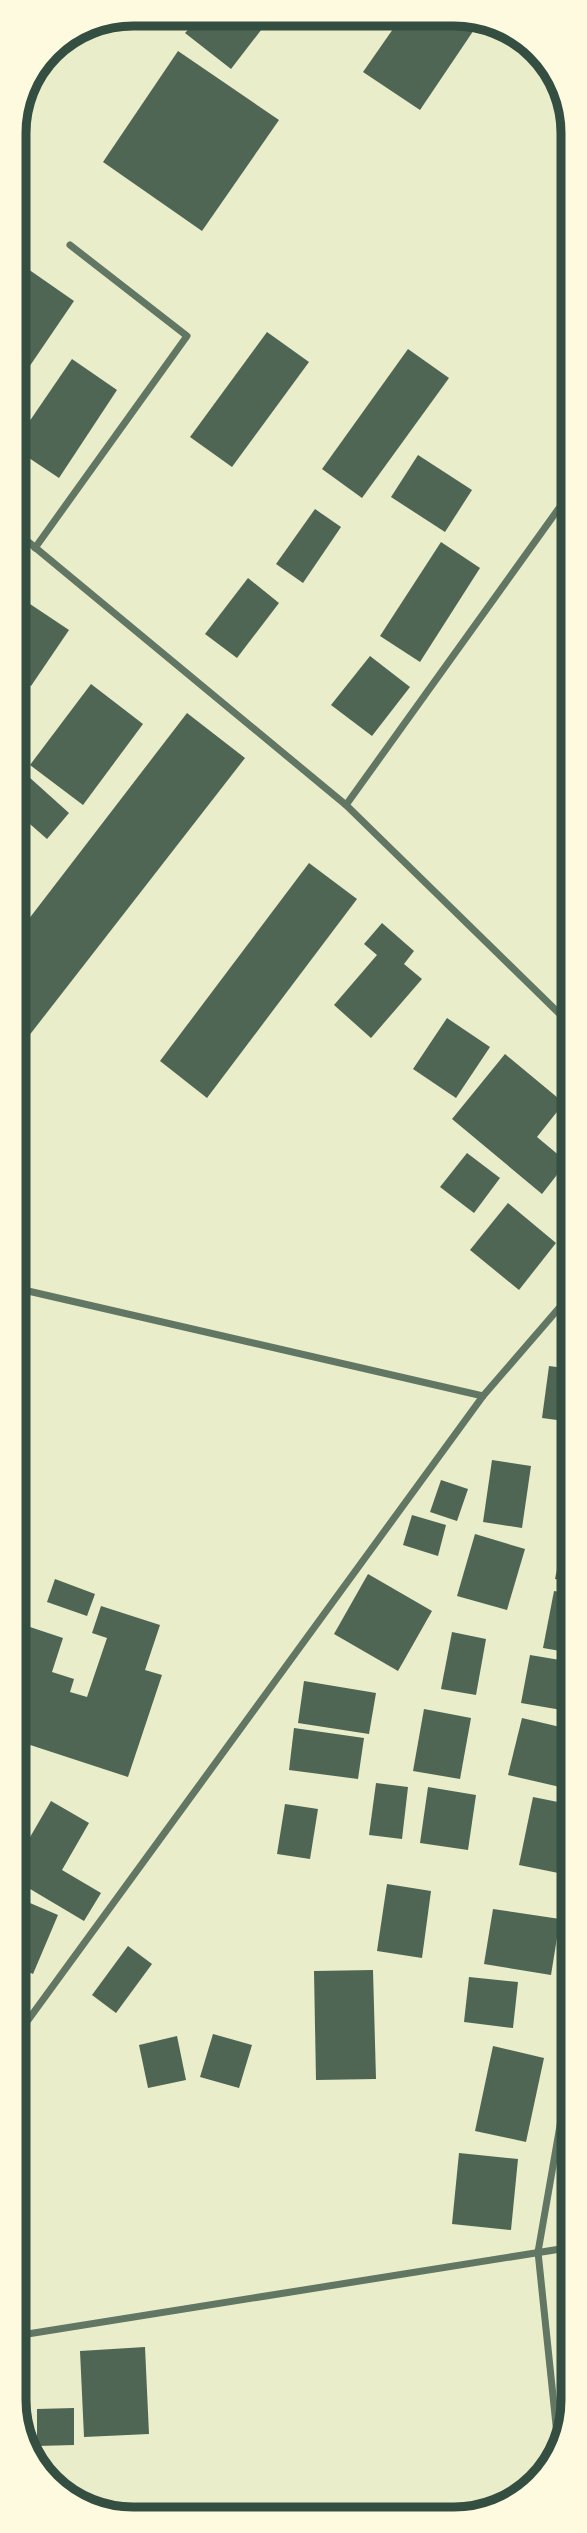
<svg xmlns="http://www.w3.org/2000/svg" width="587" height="2533" font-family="Manrope,sans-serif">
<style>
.building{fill:#4f6655}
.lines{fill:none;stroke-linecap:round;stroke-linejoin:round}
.minor{stroke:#617663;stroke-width:7}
.rim{fill:none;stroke:#344e41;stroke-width:9}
</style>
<rect width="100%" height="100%" fill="#e9edc9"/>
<g class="building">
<polygon points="482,18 420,110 363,72 400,19"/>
<polygon points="222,21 268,21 231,69 185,33 195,22"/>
<polygon points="178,51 279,120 202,231 103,162"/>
<polygon points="28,269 74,301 25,373 14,366 14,290"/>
<polygon points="267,332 309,362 232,467 190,437"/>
<polygon points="408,349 449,378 362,498 322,469"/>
<polygon points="72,359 117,390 59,478 14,448 14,444"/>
<polygon points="418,455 472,490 445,532 391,497"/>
<polygon points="315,509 341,527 303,583 276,564"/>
<polygon points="441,542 480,568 420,662 380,636"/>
<polygon points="248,578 279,603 237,658 205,634"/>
<polygon points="18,596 69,630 31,686 14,675 14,601"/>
<polygon points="370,656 410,687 372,736 331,705"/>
<polygon points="91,684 143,724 83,805 30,765"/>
<polygon points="14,691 23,696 14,709"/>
<polygon points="187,713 245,758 21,1046 15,1041 15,937"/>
<polygon points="19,768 69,813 47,839 14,810 14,774"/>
<polygon points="309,863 357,899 207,1098 160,1061"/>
<polygon points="382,923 414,951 404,964 422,979 371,1038 334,1005 377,955 364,944"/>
<polygon points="447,1018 490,1047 456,1098 413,1069"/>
<polygon points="505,1054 564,1103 537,1137 567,1162 542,1194 452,1119"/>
<polygon points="467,1153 500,1178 474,1213 440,1187"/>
<polygon points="508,1203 556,1243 519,1290 470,1250"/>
<polygon points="549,1366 572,1369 572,1422 542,1418"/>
<polygon points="492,1460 531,1466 522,1528 483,1522"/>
<polygon points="441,1480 468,1489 457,1521 430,1512"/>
<polygon points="412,1515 446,1525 438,1556 403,1545"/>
<polygon points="565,1531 572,1533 572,1582 555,1579"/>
<polygon points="475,1534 525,1549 507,1610 457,1596"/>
<polygon points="368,1574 432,1611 398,1671 334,1634"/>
<polygon points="55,1579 95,1594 87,1616 47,1602"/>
<polygon points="554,1591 572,1594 572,1653 543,1648"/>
<polygon points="101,1606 160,1625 145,1670 162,1675 128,1777 15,1740 15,1642 21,1624 63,1638 52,1672 74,1679 70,1692 87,1697 107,1638 92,1633"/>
<polygon points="452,1632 486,1639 476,1695 441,1689"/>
<polygon points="530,1655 572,1662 573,1712 521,1703"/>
<polygon points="304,1681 376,1693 369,1734 298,1723"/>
<polygon points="424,1709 471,1718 460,1779 413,1771"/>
<polygon points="522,1718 573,1730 573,1790 508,1775"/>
<polygon points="294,1728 364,1738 358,1779 289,1770"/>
<polygon points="376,1783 408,1787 402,1839 369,1835"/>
<polygon points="428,1787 476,1795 468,1850 420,1843"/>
<polygon points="533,1797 573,1805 573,1876 519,1865"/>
<polygon points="51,1801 89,1823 62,1870 101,1893 84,1921 15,1880 15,1863"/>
<polygon points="285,1804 318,1809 310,1859 277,1854"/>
<polygon points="387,1884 431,1891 422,1958 377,1951"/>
<polygon points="16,1897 58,1915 33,1974 15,1966"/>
<polygon points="493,1909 560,1919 551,1975 484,1964"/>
<polygon points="128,1946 152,1964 116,2013 92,1995"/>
<polygon points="373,1970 376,2079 316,2080 314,1971"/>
<polygon points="15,1974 30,1982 15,2012"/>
<polygon points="469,1977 518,1982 513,2028 464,2022"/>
<polygon points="213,2034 252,2045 239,2088 200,2077"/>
<polygon points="177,2036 186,2080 148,2088 139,2045"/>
<polygon points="493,2046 544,2058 526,2142 475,2131"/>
<polygon points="459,2153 518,2159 511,2230 452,2224"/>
<polygon points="573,2310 573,2339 570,2340 564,2312"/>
<polygon points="145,2347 149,2434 84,2437 80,2351"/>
<polygon points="74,2408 74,2445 37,2446 37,2409"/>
</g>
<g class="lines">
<g class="minor">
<polyline points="14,530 346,805 572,1026"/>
<polyline points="35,548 187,336 70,245"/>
<polyline points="346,805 572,490"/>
<polyline points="15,1288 483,1396"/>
<polyline points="15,2038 483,1396 572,1293"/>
<polyline points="15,2336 573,2247"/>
<polyline points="558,2444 538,2252 573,2051"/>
</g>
</g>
<path d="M0 0H587V2533H0ZM133 26H454A107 107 0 0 1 561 133V2400A107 107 0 0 1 454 2507H133A107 107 0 0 1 26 2400V133A107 107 0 0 1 133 26Z" fill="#fefae0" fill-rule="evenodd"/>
<path class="rim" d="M133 26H454A107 107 0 0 1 561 133V2400A107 107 0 0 1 454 2507H133A107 107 0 0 1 26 2400V133A107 107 0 0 1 133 26Z"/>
</svg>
